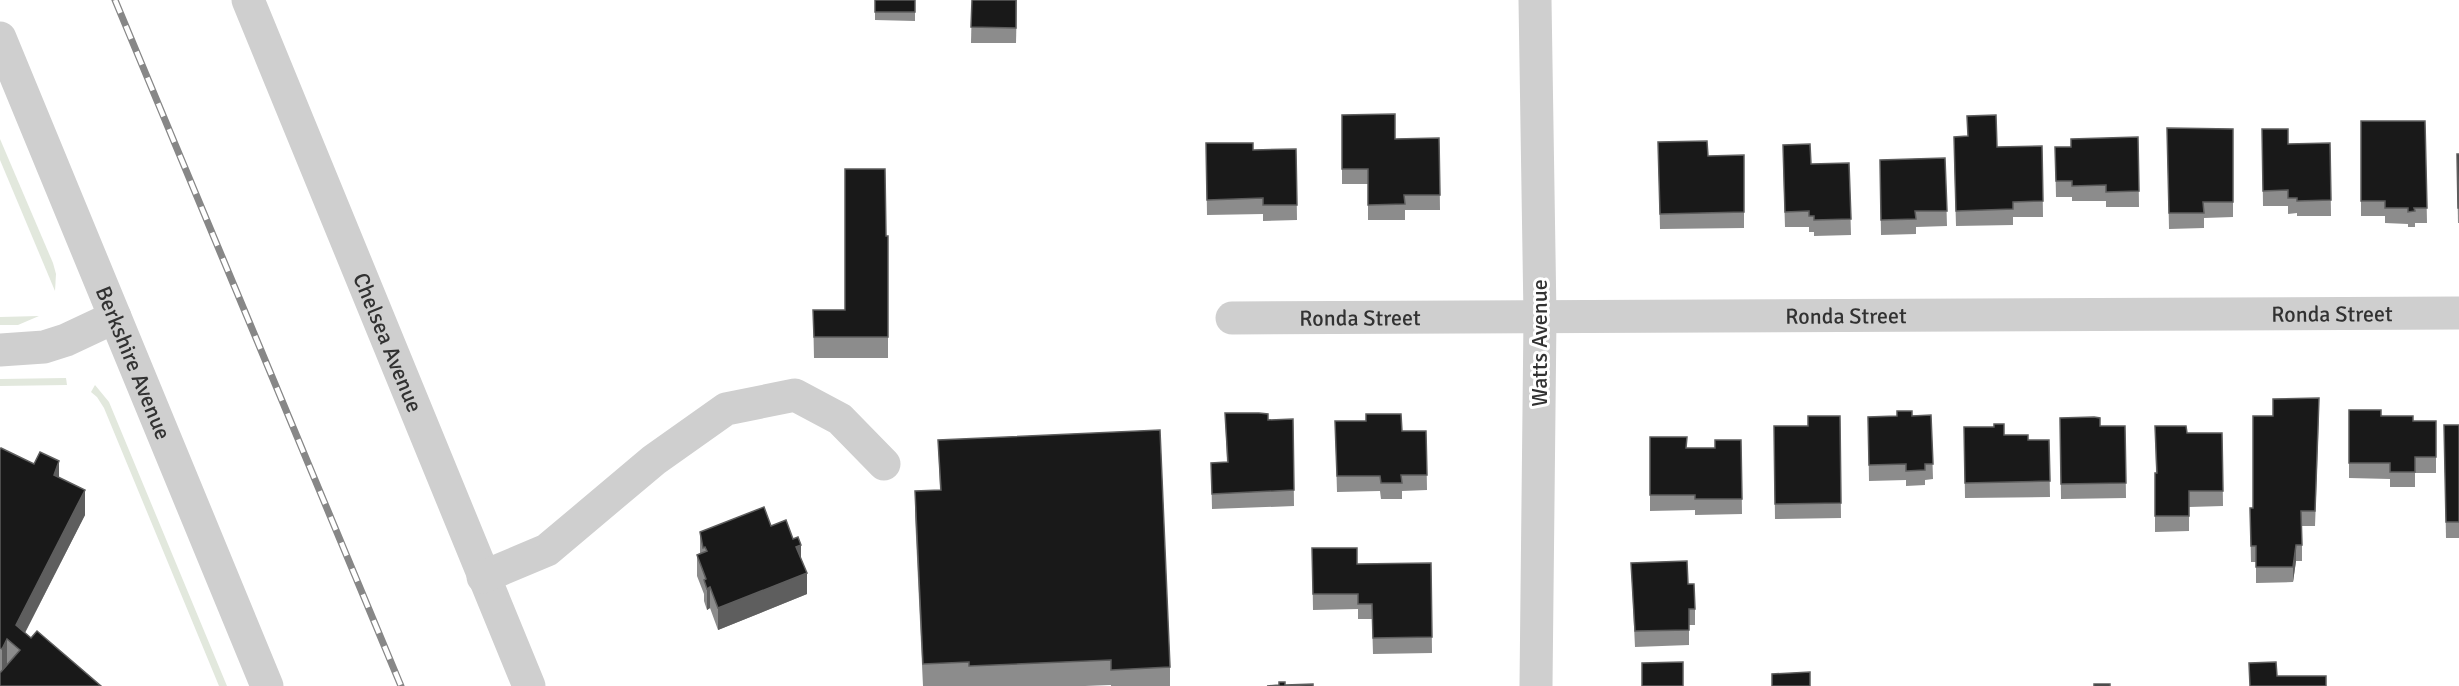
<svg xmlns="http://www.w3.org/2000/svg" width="2459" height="686" font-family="Signika,sans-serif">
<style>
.green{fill:#e2e8dd}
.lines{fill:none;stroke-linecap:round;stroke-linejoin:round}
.minor{stroke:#cfcfcf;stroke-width:33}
.rail-casing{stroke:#878787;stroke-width:7}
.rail{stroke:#fff;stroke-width:4.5;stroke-dasharray:14;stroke-linecap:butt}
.wall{fill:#8c8c8c}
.shaded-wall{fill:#5e5e5e}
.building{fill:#191919;stroke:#5e5e5e;stroke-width:1.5}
.labels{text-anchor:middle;stroke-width:6;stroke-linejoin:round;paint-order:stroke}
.street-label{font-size:22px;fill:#323232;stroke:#fff}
</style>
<rect width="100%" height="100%" fill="#fff"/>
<g class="green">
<polygon points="0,139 53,263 56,274 55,291 0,160"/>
<polygon points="39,316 18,325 0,325 0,317"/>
<polygon points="66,378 67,385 0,386 0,379"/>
<polygon points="95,385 109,402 227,686 219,686 104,408 97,397 91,392"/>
</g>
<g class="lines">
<g class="minor">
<path id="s1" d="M248,0L529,686"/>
<polyline points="1535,0 1540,317 1536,686"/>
<path id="s2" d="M0,38L267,686"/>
<path id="s3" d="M1232,318L2459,313"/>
<polyline points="0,350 44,347 66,340 115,317"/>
<polyline points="483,577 547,550 654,460 726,409 795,395 840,419 884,464"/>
</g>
<g class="rail-casing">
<polyline id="rail" points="115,0 401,686"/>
</g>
<use href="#rail" class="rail"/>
</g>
<g class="wall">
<polygon points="875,0 915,0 915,21 875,20"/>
<polygon points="972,0 1017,0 1016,43 971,43"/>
<polygon points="1342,115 1395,139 1439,138 1440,210 1405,210 1405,220 1368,220 1368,184 1342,184"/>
<polygon points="2361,121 2425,121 2427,223 2415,223 2415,227 2408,227 2408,224 2385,223 2385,216 2361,216"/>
<polygon points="2167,128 2233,129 2233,217 2204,218 2204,228 2169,229"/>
<polygon points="2262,129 2288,144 2330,143 2331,216 2297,216 2297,213 2288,214 2288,206 2263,206"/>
<polygon points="1967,136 1997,147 2042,146 2043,217 2013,217 2013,225 1956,226 1954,152"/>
<polygon points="2138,137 2139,207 2106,207 2106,201 2072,201 2072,197 2056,197 2055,147 2071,147"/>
<polygon points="1658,142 1708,156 1744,155 1744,228 1660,229"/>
<polygon points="1206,143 1253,150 1296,149 1297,220 1263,221 1263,214 1207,215"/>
<polygon points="2459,154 2459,223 2458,223 2457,170"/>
<polygon points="1945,158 1947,226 1916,227 1916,234 1881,235 1880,160"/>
<polygon points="1783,161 1811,164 1849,163 1851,235 1814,236 1814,232 1809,232 1809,227 1785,227"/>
<polygon points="886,236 888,236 888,358 814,358 813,310 845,310"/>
<polygon points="2349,410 2413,421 2436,421 2436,473 2415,473 2415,487 2390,487 2390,479 2349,478"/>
<polygon points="1225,413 1268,420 1293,419 1294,506 1212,509 1211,463 1227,463"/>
<polygon points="2319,414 2315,526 2302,526 2302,561 2296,561 2293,582 2256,583 2256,562 2251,562 2250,508 2253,508 2273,416"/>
<polygon points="1931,415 1933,479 1925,480 1925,485 1906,486 1906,480 1869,481 1868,417"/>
<polygon points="1840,416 1841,518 1775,519 1774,426 1808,426"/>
<polygon points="2060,418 2100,426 2125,426 2126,498 2061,499"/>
<polygon points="1335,421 1402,431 1426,431 1427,490 1402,491 1402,499 1381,499 1380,491 1337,492"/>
<polygon points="2444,425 2459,425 2459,538 2446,538"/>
<polygon points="2155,426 2187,433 2222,433 2223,506 2189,507 2189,531 2155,532 2155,473 2156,473"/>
<polygon points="1964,427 2028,440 2049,440 2050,497 1965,498"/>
<polygon points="1650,437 1687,448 1715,448 1741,440 1742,514 1695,515 1695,510 1650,511"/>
<polygon points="938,440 1170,667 1170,686 1111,686 1111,685 1085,686 923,686 915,516 915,491 940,490"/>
<polygon points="0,450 59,478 85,515 25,633 31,638 0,686"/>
<polygon points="771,526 801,558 807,594 718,630 710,608 707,610 704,601 704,594 697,576 697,555 700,554 700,532"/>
<polygon points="1312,548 1357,564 1431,563 1432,653 1373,654 1372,619 1358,619 1358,609 1313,610"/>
<polygon points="1631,563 1688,584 1695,609 1695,625 1689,625 1689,645 1635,647"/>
</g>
<g class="shaded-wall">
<polygon points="59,461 59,486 54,475"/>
<polygon points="85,490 85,515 17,648 16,625"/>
<polygon points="801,545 801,566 796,547"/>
<polygon points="2296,545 2296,561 2293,582 2293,567"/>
<polygon points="807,573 807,594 718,630 718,608"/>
<polygon points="710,587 710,608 707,610 707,589"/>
<polygon points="7,639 7,664 2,674 2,649"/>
</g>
<g class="building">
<rect x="875" y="0" width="40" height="12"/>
<polygon points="972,0 1016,0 1016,28 971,27"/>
<polygon points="1395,114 1395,139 1439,138 1440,195 1404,195 1405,204 1368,205 1368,169 1342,169 1342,115"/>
<polygon points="1996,115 1997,147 2042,146 2043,201 2013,202 2013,209 1956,211 1954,137 1968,136 1967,116"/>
<polygon points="2361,121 2425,121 2427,208 2414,208 2415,211 2408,212 2408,208 2385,208 2385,201 2361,201"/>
<polygon points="2167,128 2233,129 2233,202 2203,202 2204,213 2169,213"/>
<polygon points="2262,129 2288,129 2288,144 2330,143 2331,200 2297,201 2297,198 2288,198 2288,190 2263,191"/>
<polygon points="2138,137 2139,191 2106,192 2106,185 2072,186 2072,181 2056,181 2055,147 2071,147 2071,139"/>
<polygon points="1707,141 1708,156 1744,155 1744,212 1660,214 1658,142"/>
<polygon points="1206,143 1253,143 1253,150 1296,149 1297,205 1263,205 1263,198 1207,200"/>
<polygon points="1810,144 1811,164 1849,163 1851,219 1814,220 1814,216 1809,216 1809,211 1785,212 1783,145"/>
<polygon points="2457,154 2459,154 2459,208 2458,208"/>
<polygon points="1945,158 1947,211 1915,211 1916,219 1881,220 1880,160"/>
<polygon points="845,169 885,169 886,236 888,236 888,337 814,337 813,310 845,310"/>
<polygon points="2319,398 2315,511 2301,511 2302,545 2296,545 2293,567 2256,567 2256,546 2251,546 2250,508 2253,508 2253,416 2273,416 2273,399"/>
<polygon points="2349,410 2381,410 2381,416 2413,416 2413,421 2436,421 2436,457 2415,457 2415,472 2390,472 2390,463 2349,463"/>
<polygon points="1897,411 1912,411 1912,416 1931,415 1933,464 1925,464 1925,470 1906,471 1906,464 1869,465 1868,417 1897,416"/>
<polygon points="1225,413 1259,413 1268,414 1268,420 1293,419 1294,490 1212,494 1211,463 1228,462"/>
<polygon points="1366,414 1401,414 1402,431 1426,431 1427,475 1401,475 1402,483 1381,483 1380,476 1337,476 1335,421 1366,421"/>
<polygon points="1808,416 1840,416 1841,503 1775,504 1774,426 1808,426"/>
<polygon points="2094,417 2100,418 2100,426 2125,426 2126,483 2061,484 2060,418"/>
<polygon points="1994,424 2004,424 2004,435 2028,435 2028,440 2049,440 2050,481 1965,483 1964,427 1994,427"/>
<polygon points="2444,425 2459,425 2459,522 2446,522"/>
<polygon points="2155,426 2186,426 2187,433 2222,433 2223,491 2189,491 2189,516 2155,516 2155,473 2157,473"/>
<polygon points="1160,430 1170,667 1111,670 1111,660 969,666 969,662 923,664 915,491 941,490 938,440"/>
<polygon points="1650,437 1687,437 1686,448 1715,448 1715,440 1741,440 1742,499 1695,499 1695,495 1650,495"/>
<polygon points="1,448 34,464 40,452 59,461 54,475 85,490 16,625 31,638 37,631 101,686 0,686 0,673 20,650 7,639 2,649 0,648 0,450"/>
<polygon points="764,507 771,526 786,520 793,539 798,537 801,545 796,547 807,573 718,608 710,587 707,589 704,580 706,579 697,555 707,551 705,547 703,548 700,532"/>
<polygon points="1312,548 1357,548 1357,564 1431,563 1432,637 1373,638 1372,604 1358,604 1358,594 1313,594"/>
<polygon points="1687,561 1688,584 1694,584 1695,609 1689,609 1689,630 1635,631 1631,563"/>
<polygon points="1683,662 1683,686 1642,686 1642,663"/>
<polygon points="2276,662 2277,676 2326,676 2326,686 2250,686 2249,663"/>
<polygon points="1810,672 1810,686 1772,686 1772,674"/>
<polygon points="1279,682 1285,682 1285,685 1313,684 1313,686 1267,686 1279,685"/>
<rect x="2094" y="684" width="16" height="2"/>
</g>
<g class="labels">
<g class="street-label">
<text dy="8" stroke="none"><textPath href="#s3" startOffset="1100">Ronda Street</textPath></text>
<text dy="8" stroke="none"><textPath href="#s3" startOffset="614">Ronda Street</textPath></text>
<text dy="8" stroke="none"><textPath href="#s3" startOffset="128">Ronda Street</textPath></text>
<text dy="8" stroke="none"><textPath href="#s1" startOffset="370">Chelsea Avenue</textPath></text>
<text transform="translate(1539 343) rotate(-90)" y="8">Watts Avenue</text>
<text dy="8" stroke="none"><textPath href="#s2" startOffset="351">Berkshire Avenue</textPath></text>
</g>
</g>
</svg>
